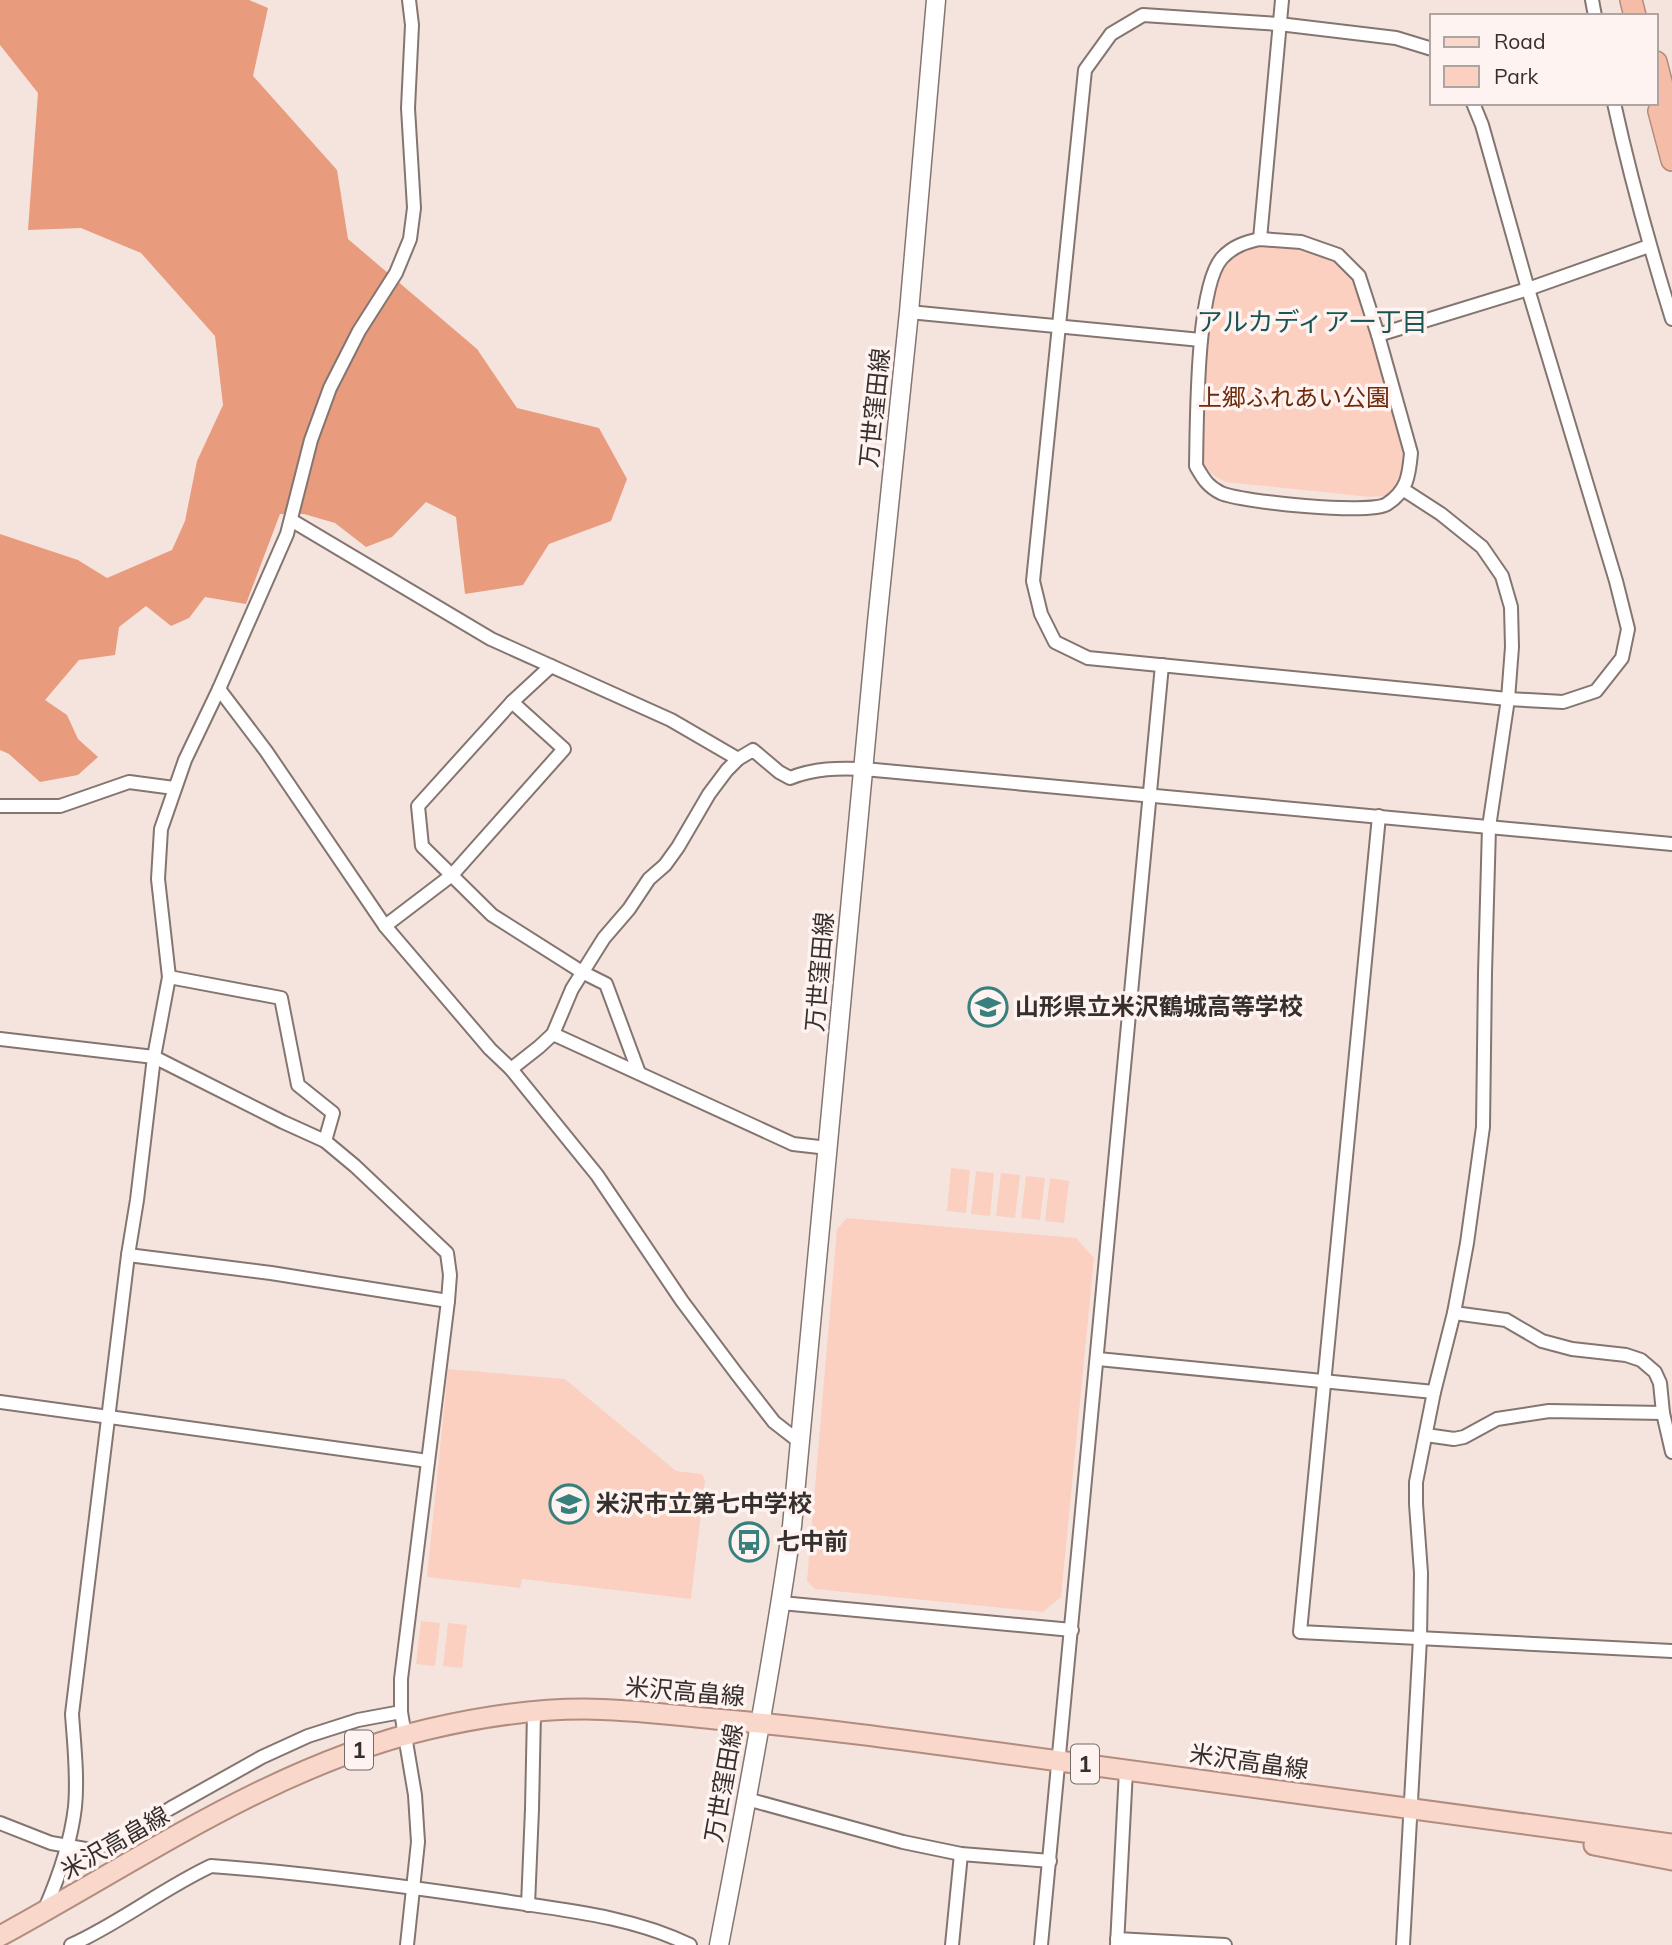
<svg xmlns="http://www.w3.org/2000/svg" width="1672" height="1945" font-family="Mulish,'Noto Sans JP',sans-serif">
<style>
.green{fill:#fbd0c0}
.forest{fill:#e99b7e}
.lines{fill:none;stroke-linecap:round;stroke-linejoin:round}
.minor-casing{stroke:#847570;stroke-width:16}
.secondary-casing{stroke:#847570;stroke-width:21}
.primary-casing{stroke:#b28c7d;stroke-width:23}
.motorway-casing{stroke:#b28c7d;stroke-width:24}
.minor{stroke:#fff;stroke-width:12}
.secondary{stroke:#fff;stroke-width:18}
.primary{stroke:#f9d7cb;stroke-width:19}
.motorway{stroke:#f5bda8;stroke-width:21}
.labels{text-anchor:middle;stroke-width:7;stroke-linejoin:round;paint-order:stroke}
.shield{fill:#fef3f0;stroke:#726a68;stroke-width:2}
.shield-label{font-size:23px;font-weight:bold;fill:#36302d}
.park-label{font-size:24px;fill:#6f2a0b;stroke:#fef3f0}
.street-label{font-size:24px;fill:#36302d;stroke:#fef3f0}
.poi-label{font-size:24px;font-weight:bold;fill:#36302d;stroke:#fef3f0;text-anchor:start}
.neighbourhood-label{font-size:26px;fill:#195552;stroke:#fef3f0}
</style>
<rect width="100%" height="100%" fill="#f5e4de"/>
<g class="green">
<path d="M1314,240L1337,249L1351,274L1406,453C1405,469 1404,487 1387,495C1383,497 1375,496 1370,497L1226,482C1212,476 1203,468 1200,452L1210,271L1214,257L1221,248L1235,241Z"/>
<polygon points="951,1168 970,1170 966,1213 947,1211"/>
<polygon points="976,1171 994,1173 990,1216 971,1214"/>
<polygon points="1001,1173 1020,1175 1015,1218 996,1216"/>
<polygon points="1026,1176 1045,1178 1040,1220 1021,1218"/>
<polygon points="1050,1178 1069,1181 1064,1223 1045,1221"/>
<polygon points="847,1218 1076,1238 1094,1258 1061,1597 1043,1612 815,1589 807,1581 837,1229"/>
<polygon points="448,1369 565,1379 676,1471 702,1474 705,1480 691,1599 522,1579 520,1588 427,1577"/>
<polygon points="421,1621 440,1623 435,1666 416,1664"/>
<polygon points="448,1623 467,1625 462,1668 443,1666"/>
</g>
<polygon class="forest" points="0,0 249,0 268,8 253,76 337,170 348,239 477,349 517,408 599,428 627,479 611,521 549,544 523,585 465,594 456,517 426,502 392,537 366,547 335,523 304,514 280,514 246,604 205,597 189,618 171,626 146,606 119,627 115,655 79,660 45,700 67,715 78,739 98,757 78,775 40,782 9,754 0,750 0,534 78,560 107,578 172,550 185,521 197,461 223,405 215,336 141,253 81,228 28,230 38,93 0,45"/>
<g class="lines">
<g class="minor-casing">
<g id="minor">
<polyline points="1592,0 1595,16"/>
<polyline points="1432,49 1396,38 1279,24 1143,15 1111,34 1085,70 1033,581 1041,614 1055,642 1088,658 1508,699 1563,702 1596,691 1622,658 1628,629 1616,581 1528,289 1482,125 1473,103"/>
<path d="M1614,103C1630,176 1650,248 1672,319"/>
<path d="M1260,239L1301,242L1338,255L1359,276L1378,335L1411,453C1409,476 1407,491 1387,504C1370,515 1241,502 1221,493C1207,486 1203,478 1196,466C1197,423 1196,287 1222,258C1233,246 1246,242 1260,239Z"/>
<polyline points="1260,239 1282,0"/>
<polyline points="909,312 1201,340"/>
<polyline points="1378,335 1528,289 1649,246"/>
<polyline points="291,520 491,639 671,720 738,759"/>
<polyline points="551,666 512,702 418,806 422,846 492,915 582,972 606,984 639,1073"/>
<polyline points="219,689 266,751 385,926 490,1049 511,1069 597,1175 682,1301 736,1373 774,1422 801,1443"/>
<polyline points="0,806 60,806 129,782 174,788"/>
<polyline points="1379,816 1300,1632 1672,1651"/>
<polyline points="385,926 452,875 564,749 512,702"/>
<polyline points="169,977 281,998 298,1085 333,1113 325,1141"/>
<polyline points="553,1034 793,1144 828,1148"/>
<polyline points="0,1039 154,1057 283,1122 325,1141 355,1166 447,1253 450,1275 448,1301 401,1679 401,1712 415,1795 418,1842 407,1945"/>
<path d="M511,1069L539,1047L553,1034L572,989L604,938L629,909L649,879L665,865L678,847L709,794L727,770L738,759L753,750L779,772L790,778C815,768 838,768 864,769L1672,844"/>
<polyline points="128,1255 271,1273 448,1301"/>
<polyline points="1454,1313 1506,1320 1542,1341 1572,1349 1626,1355 1641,1360 1655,1372 1660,1383 1663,1413 1672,1452"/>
<polyline points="1098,1359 1434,1392"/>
<polyline points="0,1402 428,1461"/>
<polyline points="1426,1435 1454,1439 1464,1437 1497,1419 1549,1411 1663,1413"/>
<polyline points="781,1603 1072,1630"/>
<polyline points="747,1799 903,1842 961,1854 1050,1861"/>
<polyline points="0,1823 51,1843 91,1850 110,1843 134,1831 171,1808 262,1757 308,1736 358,1720 401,1712"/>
<polyline points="528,1905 532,1809 534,1712"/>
<path d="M44,1911C58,1879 71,1842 75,1807C78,1776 74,1744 72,1714L128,1255L137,1200L154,1057L169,977L158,879L161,829L185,760L219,689L287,534L311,440L330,388L359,331L396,273L410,239L414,208L408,108L412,25L409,0"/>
<polyline points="1117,1939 1225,1945"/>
<path d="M71,1945C120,1923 162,1889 211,1866C307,1873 403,1886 498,1900C563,1910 631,1916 690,1945"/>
<polyline points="952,1945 961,1854"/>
<polyline points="1041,1945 1162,665"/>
<polyline points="1117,1945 1126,1770"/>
<polyline points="1403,1945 1420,1639 1421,1573 1416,1504 1416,1482 1434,1392 1454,1313 1467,1243 1483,1127 1485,973 1489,827 1508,699 1512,647 1511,607 1502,576 1482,547 1441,514 1404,490"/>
</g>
</g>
<g class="secondary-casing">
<path id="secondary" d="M719,1945C746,1806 772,1666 792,1526L877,622L909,312L936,0"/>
</g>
<g class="primary-casing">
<g id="primary">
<polyline points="1594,1845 1672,1860"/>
<path d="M0,1936C140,1860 273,1766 429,1729C480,1717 532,1709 584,1709C628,1709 671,1715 715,1719C810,1727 905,1740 1000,1753C1224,1783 1448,1814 1672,1844"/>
</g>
</g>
<g class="motorway-casing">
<g id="motorway">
<polyline points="1631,0 1635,16"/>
<polyline points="1656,62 1672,125"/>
<polyline points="1659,111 1672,160"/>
</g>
</g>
<use href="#minor" class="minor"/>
<use href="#secondary" class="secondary"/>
<use href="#primary" class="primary"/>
<use href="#motorway" class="motorway"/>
</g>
<defs>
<g id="school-ring" transform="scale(2.0125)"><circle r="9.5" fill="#fef3f0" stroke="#38807d" stroke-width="1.5"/><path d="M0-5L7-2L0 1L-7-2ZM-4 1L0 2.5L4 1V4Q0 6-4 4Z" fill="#38807d"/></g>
<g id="bus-ring" transform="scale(2.0125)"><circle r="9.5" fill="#fef3f0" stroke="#38807d" stroke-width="1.5"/><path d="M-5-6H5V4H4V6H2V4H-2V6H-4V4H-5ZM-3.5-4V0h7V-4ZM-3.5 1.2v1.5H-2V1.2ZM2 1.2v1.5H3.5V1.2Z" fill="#38807d"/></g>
</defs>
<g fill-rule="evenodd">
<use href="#school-ring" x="988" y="1007"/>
<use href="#school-ring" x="569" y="1504"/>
<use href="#bus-ring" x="749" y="1542"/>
</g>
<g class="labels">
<g class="shield">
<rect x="345" y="1730.5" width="28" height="39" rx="5"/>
<rect x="1071" y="1744.5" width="28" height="39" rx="5"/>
</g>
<g class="shield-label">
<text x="359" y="1758">1</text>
<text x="1085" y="1772">1</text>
</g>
<g class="park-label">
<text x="1294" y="406">上郷ふれあい公園</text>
</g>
<g class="street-label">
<text transform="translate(875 408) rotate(-84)" y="8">万世窪田線</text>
<text transform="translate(820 972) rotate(-85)" y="8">万世窪田線</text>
<text transform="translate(685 1692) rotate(5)" y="8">米沢高畠線</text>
<text transform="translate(1249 1762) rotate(8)" y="8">米沢高畠線</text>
<text transform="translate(724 1783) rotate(-80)" y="8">万世窪田線</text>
<text transform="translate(115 1843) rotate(-30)" y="8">米沢高畠線</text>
</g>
<g class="poi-label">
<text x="1015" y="1015">山形県立米沢鶴城高等学校</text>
<text x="596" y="1512">米沢市立第七中学校</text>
<text x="776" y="1550">七中前</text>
</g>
<g class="neighbourhood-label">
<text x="1312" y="331">アルカディア一丁目</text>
</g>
</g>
<rect x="1430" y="14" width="228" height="91" fill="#fef3f0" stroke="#aea5a2" stroke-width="2"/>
<rect x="1444" y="37" width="35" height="10" fill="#f9d7cb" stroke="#aea5a2" stroke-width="2"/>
<text x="1494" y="49" font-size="21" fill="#36302d">Road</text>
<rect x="1444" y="66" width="35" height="21" fill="#fbd0c0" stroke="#aea5a2" stroke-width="2"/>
<text x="1494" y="84" font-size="21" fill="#36302d">Park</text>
</svg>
